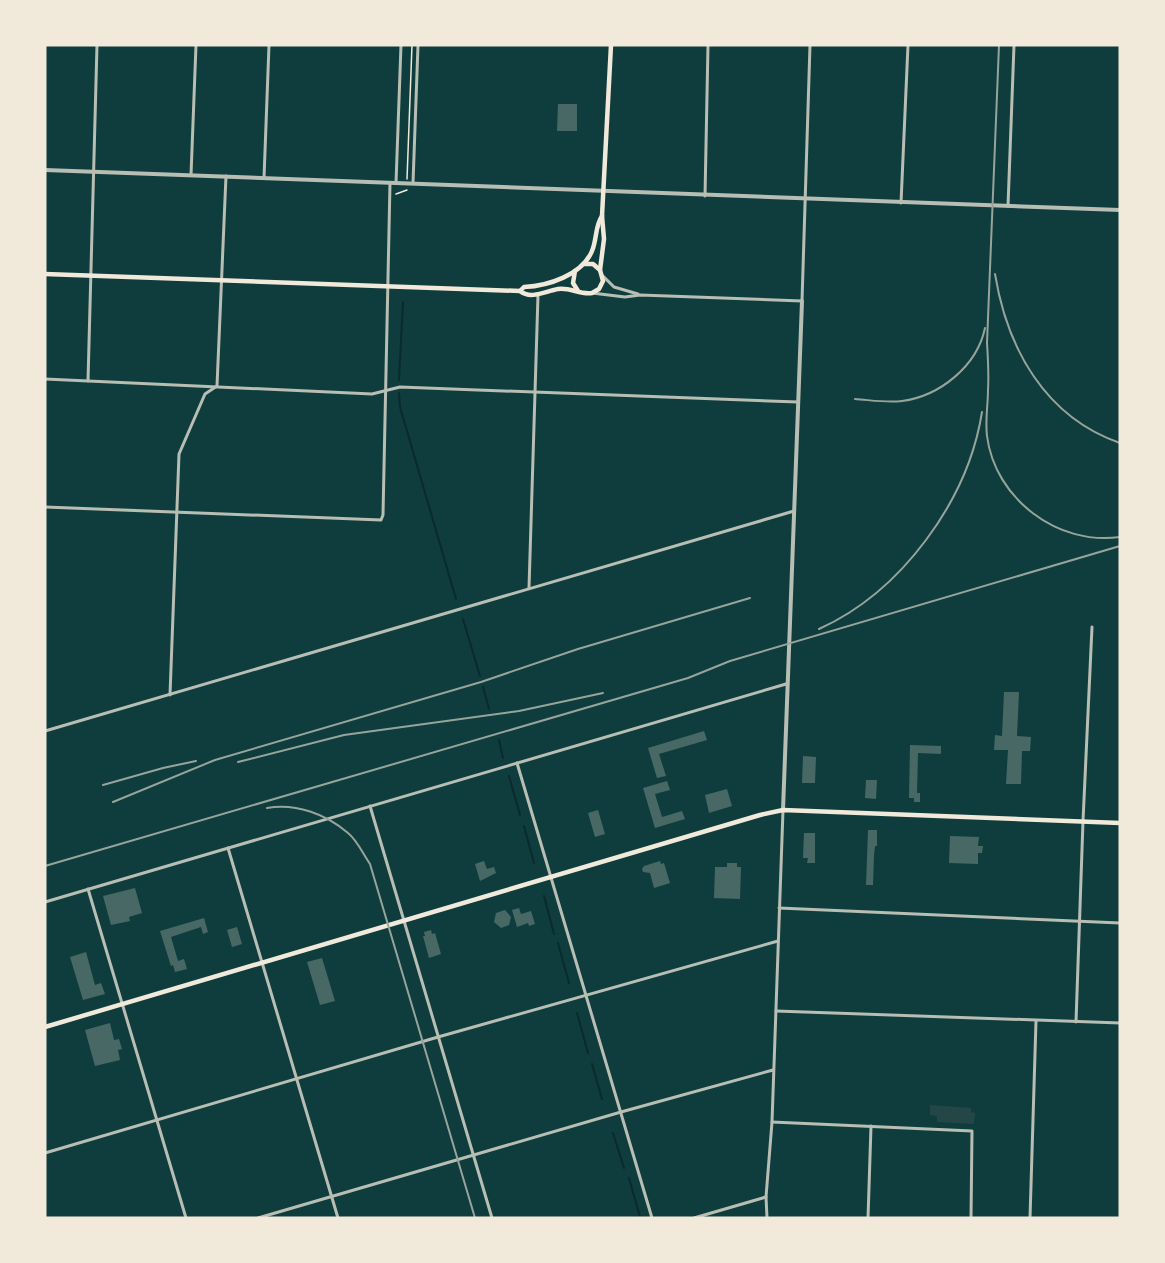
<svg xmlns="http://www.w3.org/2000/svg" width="1165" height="1263" font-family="Bitter,serif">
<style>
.green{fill:#244646}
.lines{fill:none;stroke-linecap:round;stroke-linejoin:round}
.stream{stroke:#0a2a2b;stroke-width:2}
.building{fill:#486865}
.path{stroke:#f1e9da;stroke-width:1.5}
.minor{stroke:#b8beb3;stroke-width:3}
.tertiary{stroke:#b8beb3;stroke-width:4}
.secondary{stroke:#f1e9da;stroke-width:4.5}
.rail{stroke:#97a49c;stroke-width:2}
</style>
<rect width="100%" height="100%" fill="#0f3d3e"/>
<polygon class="green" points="930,1105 971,1108 971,1112 975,1113 974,1124 937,1122 937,1116 930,1115"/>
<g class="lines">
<g class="stream">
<polyline points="399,380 403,302"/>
<polyline points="399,393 400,407 456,599"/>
<polyline points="463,619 480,676"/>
<polyline points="483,687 489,709"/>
<polyline points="499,740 503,758"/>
<polyline points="509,776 520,815"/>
<polyline points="524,826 534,863"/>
<polyline points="544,896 554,934"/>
<polyline points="558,943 569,983"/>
<polyline points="577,1013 588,1053"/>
<polyline points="592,1064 602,1099"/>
<polyline points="613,1133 624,1168"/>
<polyline points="629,1178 640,1217"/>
</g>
</g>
<g class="building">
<polygon points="558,104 577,104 577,131 557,131"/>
<polygon points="1004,692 1019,692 1017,736 1031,737 1030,751 1022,751 1021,784 1006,784 1008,750 994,750 995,735 1002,736"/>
<polygon points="704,731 707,740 659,754 666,776 657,778 648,748"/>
<polygon points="910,745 941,746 941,754 918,753 917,793 920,793 920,802 914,802 914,798 909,798"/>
<polygon points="803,756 816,757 815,783 802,783"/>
<polygon points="866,780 877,780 876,799 865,798"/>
<polygon points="667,781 670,790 655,794 662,817 682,811 685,819 655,828 643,788"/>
<polygon points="727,789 732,806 709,813 705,795"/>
<polygon points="598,810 605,834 595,837 588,813"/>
<polygon points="868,830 877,830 877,846 875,846 874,855 873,885 866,885"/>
<polygon points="804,833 815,833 815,863 807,863 808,858 803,858"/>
<polygon points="950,836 979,837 978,846 983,846 982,853 978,853 978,864 949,863"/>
<polygon points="484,861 487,869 494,867 496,873 480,881 475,864"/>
<polygon points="660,861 661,864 664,863 670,883 654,888 650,873 643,872 642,869 644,866"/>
<polygon points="727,863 737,863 737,867 741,867 740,899 714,898 715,867 727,867"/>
<polygon points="135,888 142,913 129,917 130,921 111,925 103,896"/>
<polygon points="519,908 521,914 531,911 535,924 529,926 528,923 517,927 512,910"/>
<polygon points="505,910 511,917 509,925 501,928 494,922 496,913"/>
<polygon points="204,918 208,932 203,934 201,927 171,937 178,961 184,959 187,969 175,972 173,965 171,966 160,931"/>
<polygon points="237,927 242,944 232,947 227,930"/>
<polygon points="431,930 432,934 435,933 441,954 429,958 423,936 425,936 424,932"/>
<polygon points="86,952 95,985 101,983 105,994 83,1000 70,957"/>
<polygon points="322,958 335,1001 320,1005 307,962"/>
<polygon points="110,1023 114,1040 119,1039 122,1049 118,1050 120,1060 95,1066 85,1030"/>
</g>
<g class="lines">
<g class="path">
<polyline points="407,179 412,45"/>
<polyline points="396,194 407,190"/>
</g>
<g class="minor">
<polyline points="191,175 196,45"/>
<polyline points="264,178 269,45"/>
<polyline points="396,183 401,45"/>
<polyline points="413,183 418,45"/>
<polyline points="705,196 708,45"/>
<polyline points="901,203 908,45"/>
<polyline points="1008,206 1014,45"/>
<polyline points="603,276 614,287 638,294"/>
<polyline points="592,293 625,297 640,295 802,301 810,45"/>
<polyline points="45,379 372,394 400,387 798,402"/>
<polyline points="88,381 97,45"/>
<polyline points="45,507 381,520 383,515 390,183"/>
<polyline points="529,588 538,295"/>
<polyline points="170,695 179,454 205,394 217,386 226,176"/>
<polyline points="45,731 794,511"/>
<polyline points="517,763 652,1218"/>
<polyline points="370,806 492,1218"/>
<polyline points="228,848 338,1218"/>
<polyline points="88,889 186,1218"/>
<polyline points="45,902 786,684"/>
<polyline points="779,908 1120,923"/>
<polyline points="776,1011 1120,1023"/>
<polyline points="1076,1022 1083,821 1092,627"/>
<polyline points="772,1122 972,1131 971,1218"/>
<polyline points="45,1153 438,1037 778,941"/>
<polyline points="258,1218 621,1112 773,1070"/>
<polyline points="694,1218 766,1197"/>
<polyline points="767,1218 766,1197 772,1122 783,810"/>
<polyline points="868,1218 871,1126"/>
<polyline points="1030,1218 1036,1021"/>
</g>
<g class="tertiary">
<polyline points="45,170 1120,210"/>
<polyline points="783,810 802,301"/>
</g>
<g class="secondary">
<polyline points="584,264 593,264 600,270"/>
<polyline points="575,271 573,283 578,291"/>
<path d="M45,274L520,291C531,300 546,291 558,289C570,287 580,295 592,293L599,289L603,281L600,270L604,239L602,216L611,45"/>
<path d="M520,291L524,287C548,286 582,275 592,251C597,239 595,226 602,216"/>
<polyline points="45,1027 760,815 783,810 1120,823"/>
</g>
<g class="rail">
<path d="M999,45L987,343C988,359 989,374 988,390C988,405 985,420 987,436C995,499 1058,546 1120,537"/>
<path d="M995,274C1007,348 1045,417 1120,443"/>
<path d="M855,399C870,400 887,403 902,401C940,396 977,366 985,328"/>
<path d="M819,629C901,592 968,501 982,412"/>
<polyline points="238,762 344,735 519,711 603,693"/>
<polyline points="103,785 163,768 196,761"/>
<polyline points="113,802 215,760 481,682 578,649 750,598"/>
<path d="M267,808C296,803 326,814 348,833C357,840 363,854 370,864L475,1218"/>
<polyline points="45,866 688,678 730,661 1120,546"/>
</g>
</g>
<rect width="1165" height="1263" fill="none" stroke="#f1e9da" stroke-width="93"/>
</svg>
